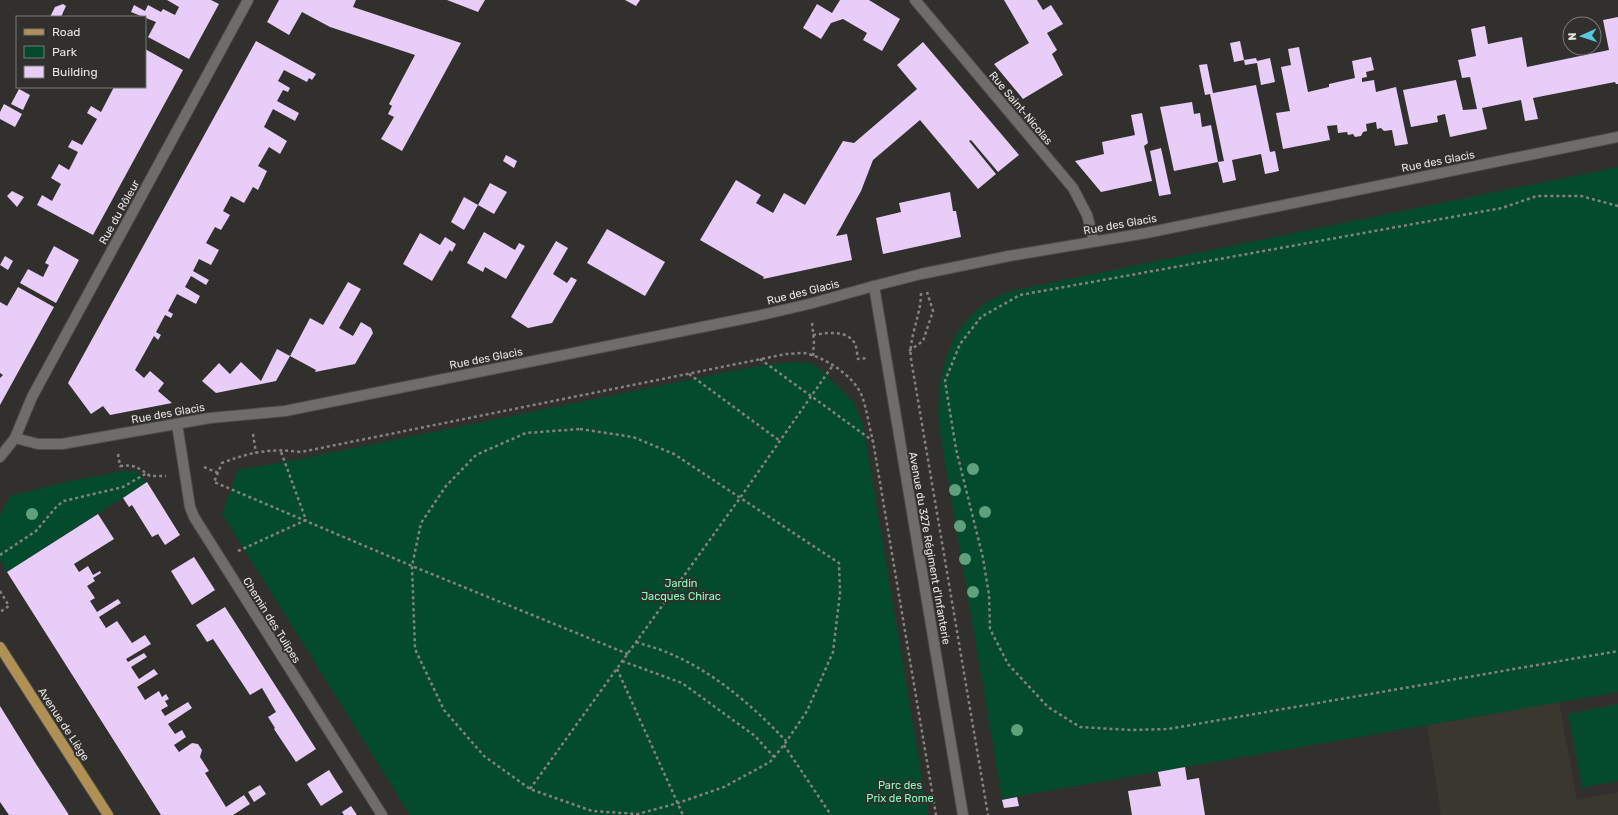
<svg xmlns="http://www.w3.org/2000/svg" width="1618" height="815" font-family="Rubik,sans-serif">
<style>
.built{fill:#3a372e}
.green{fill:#044b2e}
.building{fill:#e8cdf9}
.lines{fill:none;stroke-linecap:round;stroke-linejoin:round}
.minor-casing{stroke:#4e4d4b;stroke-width:12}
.major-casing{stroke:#4e4d4b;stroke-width:12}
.path{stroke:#83827f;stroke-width:2.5;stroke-dasharray:3 3;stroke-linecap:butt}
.minor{stroke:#6e6d6a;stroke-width:10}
.major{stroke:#b19055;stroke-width:10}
.tree{fill:#60a17d}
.labels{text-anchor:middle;stroke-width:4;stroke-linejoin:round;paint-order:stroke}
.street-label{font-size:11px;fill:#e6e5e3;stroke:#31302d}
.park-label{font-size:11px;fill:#87fdbf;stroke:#31302d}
</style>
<rect width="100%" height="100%" fill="#31302d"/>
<polygon class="built" points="1559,702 1577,800 1618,792 1618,815 1441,815 1427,725"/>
<g class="green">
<path d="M1618,167V692L1002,799L939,427C935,368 952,308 1016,290Z"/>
<polygon points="795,362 810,363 819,368 853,401 863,424 928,815 410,815 222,514 238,470 295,460 757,366"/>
<polygon points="124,471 136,471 147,482 7,572 0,560 0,515 10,496 70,481"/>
<polygon points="1618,704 1618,781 1582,788 1568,714"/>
</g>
<g class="building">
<polygon points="167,0 211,0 219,4 189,59 148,37 156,22 131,12 134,5 145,11 148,5 161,12 163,9 175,15 179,7"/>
<polygon points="279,0 356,0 353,7 461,43 402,151 381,139 394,117 388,114 392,106 389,104 415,55 330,27 302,12 289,35 267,22"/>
<polygon points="447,0 485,0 478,12"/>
<polygon points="625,0 640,0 636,6"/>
<polygon points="840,0 869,0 900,19 882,51 863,40 867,33 843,19 831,23 821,39 803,28 817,4 832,13"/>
<polygon points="1004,0 1037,0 1043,10 1051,5 1063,24 1047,33 1057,50 1052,54 1063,75 1023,99 994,64 1029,43"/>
<polygon points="63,4 66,6 61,17 50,17 55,7"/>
<polygon points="1618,17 1618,84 1616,84 1615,82 1533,98 1538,119 1525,121 1521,100 1482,108 1487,129 1450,137 1445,114 1437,116 1438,122 1411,127 1403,90 1456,80 1463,110 1477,109 1470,77 1462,78 1458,60 1476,56 1471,29 1485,26 1488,44 1522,37 1527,67 1609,50 1603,20"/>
<polygon points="256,41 316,74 312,80 309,78 307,82 284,70 278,81 290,88 288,92 283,90 277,101 299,113 295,121 273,109 264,127 287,141 280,154 269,147 258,166 267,171 258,190 253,187 244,203 231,196 223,211 230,215 221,230 215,227 206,243 219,250 211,265 199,259 193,271 209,280 206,285 191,276 185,287 200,296 196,304 177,294 168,311 173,314 171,318 165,315 156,332 161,335 158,340 154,336 135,370 144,378 150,371 164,383 158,391 172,403 110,415 103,406 91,414 68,383"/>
<polygon points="1240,41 1244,60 1234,62 1230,43"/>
<polygon points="923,42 1019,155 998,172 971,140 969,141 996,174 978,189 920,120 873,160 861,191 836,236 847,234 852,260 763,279 764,277 700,240 736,180 761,195 756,203 773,213 784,193 805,205 843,141 854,143 917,89 897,65"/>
<polygon points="1299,47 1308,92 1329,87 1329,84 1355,78 1352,61 1371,57 1374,70 1366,72 1367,77 1362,78 1362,82 1374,80 1376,92 1396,87 1408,144 1395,146 1392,130 1384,131 1381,128 1377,129 1376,122 1366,124 1367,131 1363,132 1361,136 1355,137 1353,134 1348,135 1347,132 1338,133 1337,125 1327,126 1330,140 1283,149 1276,113 1290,111 1281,67 1291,65 1288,49"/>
<polygon points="145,49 183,70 93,235 37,205 42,195 52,201 61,184 51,178 59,164 69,170 78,152 68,147 72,140 82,145 97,119 87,113 91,106 101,112 114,87 145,87"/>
<polygon points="1256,58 1257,61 1270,58 1275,82 1261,85 1257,63 1245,65 1244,60"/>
<polygon points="1207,64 1213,93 1256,85 1270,152 1275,151 1279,171 1265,174 1261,154 1232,160 1236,180 1223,183 1218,162 1224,161 1210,94 1205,95 1199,65"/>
<polygon points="19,89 30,95 23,110 11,104"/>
<polygon points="1192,102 1194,114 1200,113 1202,127 1211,125 1218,162 1174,171 1160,107"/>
<polygon points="4,104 22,114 15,127 0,119 0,112"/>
<polygon points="1142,113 1148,143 1144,146 1152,181 1101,192 1075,161 1104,154 1102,142 1135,135 1131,115"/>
<polygon points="1161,148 1171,194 1159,196 1150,151"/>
<polygon points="506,155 517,161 514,168 503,161"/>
<polygon points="490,183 507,192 494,214 478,205"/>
<polygon points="12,191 24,197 17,207 7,196"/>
<polygon points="950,192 953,211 956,211 961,237 883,254 876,218 901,212 899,203"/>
<polygon points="464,197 478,205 464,230 451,222"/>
<polygon points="607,229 665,262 645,296 587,263"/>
<polygon points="484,232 515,250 519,243 525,246 506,279 485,267 483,272 467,263"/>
<polygon points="420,233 440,245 445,237 456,244 452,252 450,250 432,281 403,264"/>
<polygon points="556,241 568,248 553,274 567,283 571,277 577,280 552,323 528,328 511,317"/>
<polygon points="54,246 79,260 56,303 20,283 28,269 43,277 49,265 45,263"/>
<polygon points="5,256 13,261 8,270 0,265"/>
<polygon points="348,282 361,289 339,328 353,336 361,322 371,328 373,333 355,364 315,372 316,370 290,356 310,318 323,325"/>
<polygon points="18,287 54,307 0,405 0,378 3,375 0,373 0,302 7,306"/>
<polygon points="277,349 290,356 276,381 216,393 202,381 219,363 230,374 241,362 261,381"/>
<polygon points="147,482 180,535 165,545 158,534 152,537 132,505 129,507 123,498"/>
<polygon points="98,514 114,539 74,564 79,572 88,566 93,575 100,571 101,573 93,578 95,581 87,586 95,598 90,601 97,612 118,599 121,603 99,617 106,628 117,621 132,643 145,635 151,644 126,659 128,662 144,653 147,657 131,667 139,679 154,669 158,674 137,687 145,700 159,691 162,697 166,694 169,699 165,701 168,706 161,710 165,716 188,702 192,708 168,724 175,734 182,730 186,737 174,745 179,752 192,743 198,744 202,750 200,757 209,771 205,773 226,807 244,795 250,804 233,815 161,815 7,572"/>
<polygon points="194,557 215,590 192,605 171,571"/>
<polygon points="225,607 316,749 296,762 274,729 275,728 268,717 276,712 262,688 250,695 213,639 207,642 196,625"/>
<polygon points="0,706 36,764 69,815 9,815 0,802"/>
<polygon points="1185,767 1187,780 1199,778 1205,815 1132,815 1128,791 1161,786 1158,772"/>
<polygon points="329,770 343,792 321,806 307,784"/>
<polygon points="260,785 266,794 254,802 248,792"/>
<polygon points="1017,797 1019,806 1004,808 1002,800"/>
<polygon points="351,806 357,815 344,815 342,812"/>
</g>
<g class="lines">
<g class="minor-casing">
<g id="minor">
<polyline points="915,0 1073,188 1087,215 1094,241"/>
<polyline points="874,286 963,815"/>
<polyline points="177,424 190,507 194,517 382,815"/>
<polyline points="15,438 38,444 62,444 210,418 285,411 757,316 809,304 874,286 921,274 1009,256 1146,233 1618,137"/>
<polyline points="0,457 15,438 32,397 248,0"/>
</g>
</g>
<g class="major-casing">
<polyline id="major" points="0,647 108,815"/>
</g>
<g class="path">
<polyline points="1618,206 1581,196 1537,196 1502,208 1020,295 981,317 960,344 945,381 956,449 983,558 989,595 990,629 1008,664 1048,707 1080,727 1131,730 1168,729 1618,651"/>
<path d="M921,293C921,316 908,339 911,359L988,815"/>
<polyline points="812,323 814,341 813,356"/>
<path d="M813,335C825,333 848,329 855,344C857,348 857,355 858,359L867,358"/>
<polyline points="909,351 923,341 933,311 927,292"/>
<polyline points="760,359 873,441"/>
<polyline points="689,374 780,441"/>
<polygon points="580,429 633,437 674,454 839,563 840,593 833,652 807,711 784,745 770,762 724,787 678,803 638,814 592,811 530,789 484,756 444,710 415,649 412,566 421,523 446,486 476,455 526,433"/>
<polyline points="253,434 256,453"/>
<path d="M118,454L120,466C134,464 139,468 150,476H166"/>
<polyline points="204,467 218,473"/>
<polyline points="238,551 306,520 280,449"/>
<polyline points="0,555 36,531 57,506 64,501 123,487 147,473"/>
<polyline points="0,591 9,606 0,612"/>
<path d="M636,642C648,646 660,649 671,654C715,673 754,707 786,741"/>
<path d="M628,654L412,566L214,482L222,463C250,452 271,448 301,452L786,354C791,354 798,353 804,353C825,357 854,376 862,396C867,410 869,427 873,441L936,815"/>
<polyline points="622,661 682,683 755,736 774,757"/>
<polyline points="617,669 683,815"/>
<polyline points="784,745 831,815"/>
<polyline points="530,789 740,498 833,365"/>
</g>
<use href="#minor" class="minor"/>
<use href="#major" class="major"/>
</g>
<g class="tree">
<circle cx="973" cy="469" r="6"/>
<circle cx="955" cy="490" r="6"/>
<circle cx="985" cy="512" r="6"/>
<circle cx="32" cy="514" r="6"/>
<circle cx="960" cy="526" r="6"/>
<circle cx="965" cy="559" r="6"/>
<circle cx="973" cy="592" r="6"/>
<circle cx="1017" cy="730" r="6"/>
</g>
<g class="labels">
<g class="street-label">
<text transform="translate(1021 108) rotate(50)" y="4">Rue Saint-Nicolas</text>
<text transform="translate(1438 161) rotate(-11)" y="4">Rue des Glacis</text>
<text transform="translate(119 212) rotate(-61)" y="4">Rue du Rôleur</text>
<text transform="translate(1120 224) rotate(-10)" y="4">Rue des Glacis</text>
<text transform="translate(803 292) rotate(-14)" y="4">Rue des Glacis</text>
<text transform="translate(486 358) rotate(-11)" y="4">Rue des Glacis</text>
<text transform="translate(168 413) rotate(-10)" y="4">Rue des Glacis</text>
<text transform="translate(930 548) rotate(80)" y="4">Avenue du 327e Régiment d'Infanterie</text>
<text transform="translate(272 620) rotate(58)" y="4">Chemin des Tulipes</text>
<text transform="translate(64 724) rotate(57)" y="4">Avenue de Liège</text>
</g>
<g class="park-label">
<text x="681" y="587">Jardin<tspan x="681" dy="13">Jacques Chirac</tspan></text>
<text x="900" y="789">Parc des<tspan x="900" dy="13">Prix de Rome</tspan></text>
</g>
</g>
<rect x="16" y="16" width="130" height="72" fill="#31302d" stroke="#797876"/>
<rect x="24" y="29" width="20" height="6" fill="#b19055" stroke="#797876"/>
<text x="52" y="36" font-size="12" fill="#e6e5e3">Road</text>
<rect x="24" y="46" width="20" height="12" fill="#044b2e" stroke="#797876"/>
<text x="52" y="56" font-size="12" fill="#e6e5e3">Park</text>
<rect x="24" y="66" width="20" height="12" fill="#e8cdf9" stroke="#797876"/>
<text x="52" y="76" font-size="12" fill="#e6e5e3">Building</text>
<g transform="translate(1582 36) rotate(267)"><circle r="19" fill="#31302d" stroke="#797876"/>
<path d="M0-3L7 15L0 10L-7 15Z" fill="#55cade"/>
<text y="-6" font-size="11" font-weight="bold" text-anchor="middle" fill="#e6e5e3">N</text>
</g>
</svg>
